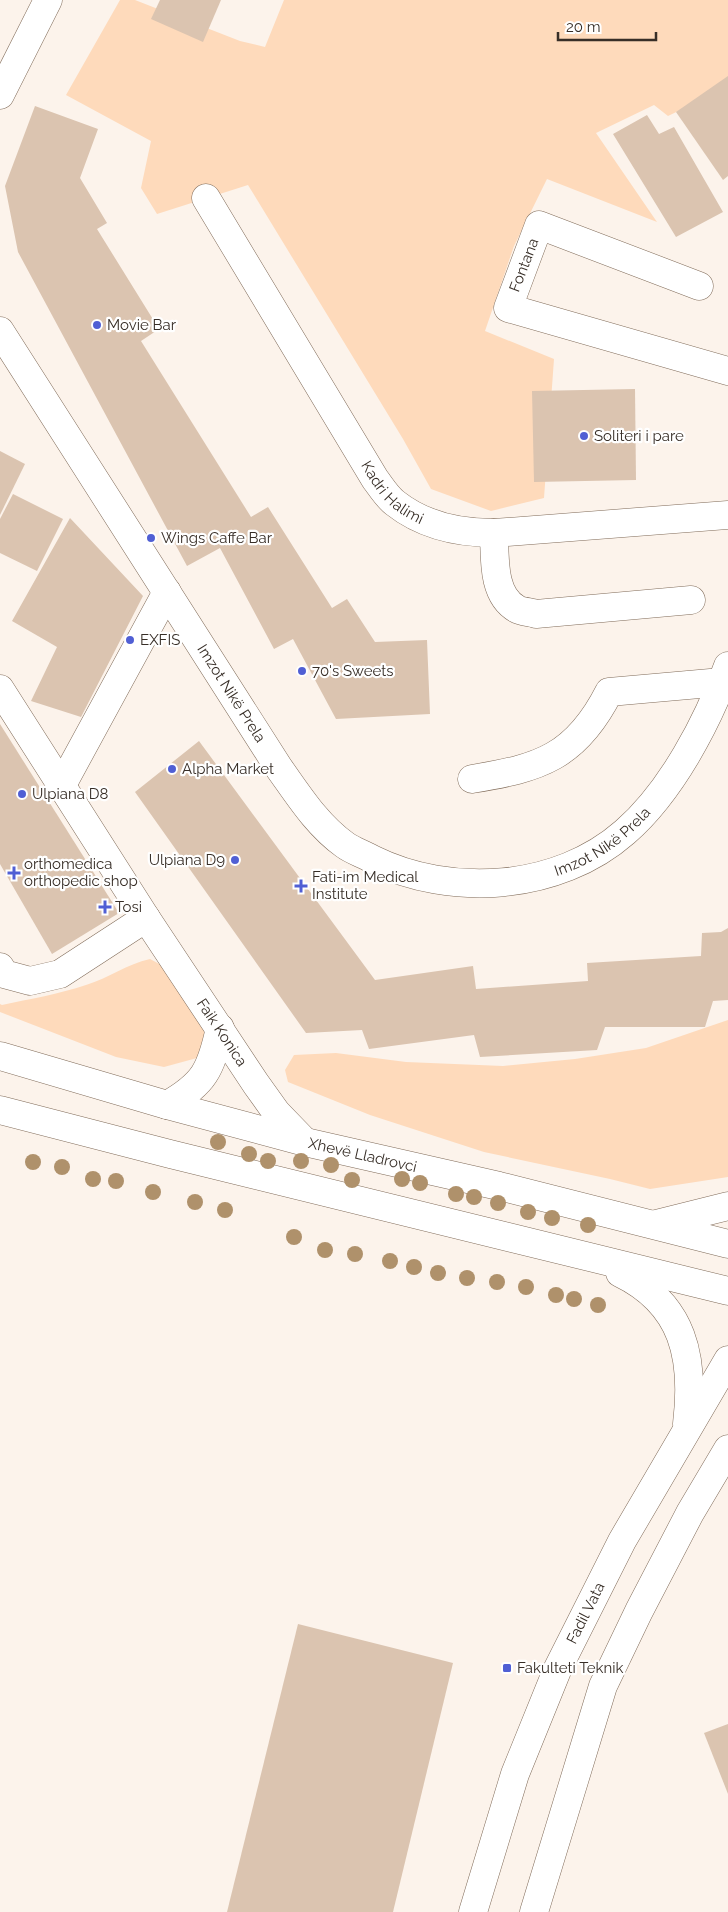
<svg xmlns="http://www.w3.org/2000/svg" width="728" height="1912" font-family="Raleway,sans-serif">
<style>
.green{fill:#fedabb}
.building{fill:#dbc4b0}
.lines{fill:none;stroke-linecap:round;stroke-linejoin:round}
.minor-casing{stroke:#816c5a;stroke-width:29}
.major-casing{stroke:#816c5a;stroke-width:29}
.minor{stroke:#fff;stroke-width:28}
.major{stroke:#fff;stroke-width:28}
.tree{fill:#af916b}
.poi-dot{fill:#505fd4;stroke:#fff;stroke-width:2}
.labels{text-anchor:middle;stroke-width:4.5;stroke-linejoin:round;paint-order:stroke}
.street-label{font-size:15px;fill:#372e27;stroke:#fff}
.poi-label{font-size:15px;fill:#372e27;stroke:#fff;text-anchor:start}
</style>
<rect width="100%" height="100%" fill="#fcf3eb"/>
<g class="green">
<polygon points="120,0 135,0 240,41 265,47 284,0 728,0 728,83 695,103 668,116 654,105 596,133 657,222 547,179 514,246 485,331 554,359 544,498 491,511 431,489 403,439 248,185 157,214 141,188 151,141 66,95"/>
<path d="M150,959L165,967L204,1024L206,1045L197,1058L164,1067L116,1057L0,1012V1004L2,1005C30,999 59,994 86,985C109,978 127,964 150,959Z"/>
<polygon points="728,1020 728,1177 650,1189 610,1179 484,1152 370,1115 288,1082 285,1070 294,1055 336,1053 406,1062 503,1066 575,1059 646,1048"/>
</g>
<g class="building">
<polygon points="160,0 221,0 203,42 151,19"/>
<polygon points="728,76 728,176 723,180 676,112"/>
<polygon points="35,106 98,129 80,178 107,223 97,229 159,329 141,341 251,517 268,507 332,608 347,599 375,642 427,640 430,714 336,719 293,639 274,649 220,548 187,566 18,252 5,186"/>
<polygon points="647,115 659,134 674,127 723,212 676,237 613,134"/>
<polygon points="635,389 636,480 534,482 532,391"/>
<polygon points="0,451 25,464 0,515"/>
<polygon points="13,494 63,519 37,571 0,553 0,519"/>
<polygon points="70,518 143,596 81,717 31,701 57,647 12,621"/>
<polygon points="0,724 119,913 52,954 0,864"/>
<polygon points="199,741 375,980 473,966 476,989 588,981 587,963 701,956 702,933 721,932 728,928 728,1000 713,1001 705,1027 605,1027 597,1050 480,1057 474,1035 369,1049 362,1030 306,1033 135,792"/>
<polygon points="298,1624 453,1663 393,1912 227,1912"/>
<polygon points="728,1724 728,1794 704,1733"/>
</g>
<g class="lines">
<g class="minor-casing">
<g id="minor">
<polyline points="0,95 48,0"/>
<path id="s1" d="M206,198L375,479C381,487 387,497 395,503C424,526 458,533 494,533L728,515"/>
<polyline points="699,286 539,225 508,308 728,371"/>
<path id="s2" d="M0,331L279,768C299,796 317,825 345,845C353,851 364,854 372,859C451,898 558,891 625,832C671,792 708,722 728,666"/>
<path d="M494,533C495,558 492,595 517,609C522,612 531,612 536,614L691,600"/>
<path id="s3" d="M0,689L146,918L256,1084L276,1112L305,1142"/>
<path d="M472,779C540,768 576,757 609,692L722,682"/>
<polyline points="62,785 167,592"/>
<polyline points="0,967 4,974 30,981 60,974 146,918"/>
<path d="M167,1105C204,1084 211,1070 220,1028"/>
</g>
</g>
<g class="major-casing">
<g id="major">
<path id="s4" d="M0,1056L167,1105L305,1142L499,1186L728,1244"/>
<polyline points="0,1110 170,1154 728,1291"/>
<polyline points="656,1224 728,1206"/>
<path d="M620,1273C684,1304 695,1358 687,1424"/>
<path id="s5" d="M473,1912L515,1774L558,1668L622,1541L728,1360"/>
<polyline points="534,1912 603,1686 639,1611 690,1513 728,1449"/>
</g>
</g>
<use href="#minor" class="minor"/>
<use href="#major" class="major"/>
</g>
<g class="tree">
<circle cx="218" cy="1142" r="8"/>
<circle cx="249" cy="1154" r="8"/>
<circle cx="268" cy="1161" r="8"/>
<circle cx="301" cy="1161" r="8"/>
<circle cx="33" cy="1162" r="8"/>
<circle cx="331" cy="1165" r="8"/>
<circle cx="62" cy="1167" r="8"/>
<circle cx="93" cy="1179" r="8"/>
<circle cx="402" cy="1179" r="8"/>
<circle cx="352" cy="1180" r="8"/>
<circle cx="116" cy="1181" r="8"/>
<circle cx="420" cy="1183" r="8"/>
<circle cx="153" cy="1192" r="8"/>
<circle cx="456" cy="1194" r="8"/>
<circle cx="474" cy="1197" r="8"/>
<circle cx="195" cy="1202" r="8"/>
<circle cx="498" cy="1203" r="8"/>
<circle cx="225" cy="1210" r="8"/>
<circle cx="528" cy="1212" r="8"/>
<circle cx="552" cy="1218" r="8"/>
<circle cx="588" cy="1225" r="8"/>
<circle cx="294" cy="1237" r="8"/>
<circle cx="325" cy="1250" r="8"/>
<circle cx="355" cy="1254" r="8"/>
<circle cx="390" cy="1261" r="8"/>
<circle cx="414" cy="1267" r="8"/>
<circle cx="438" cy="1273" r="8"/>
<circle cx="467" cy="1278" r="8"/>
<circle cx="497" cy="1282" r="8"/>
<circle cx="526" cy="1287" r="8"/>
<circle cx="556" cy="1295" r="8"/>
<circle cx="574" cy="1299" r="8"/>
<circle cx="598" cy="1305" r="8"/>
</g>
<g class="poi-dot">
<circle cx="97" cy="325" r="5"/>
<circle cx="584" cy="436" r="5"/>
<circle cx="151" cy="538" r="5"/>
<circle cx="130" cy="640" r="5"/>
<circle cx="302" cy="671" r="5"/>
<circle cx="172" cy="769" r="5"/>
<circle cx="22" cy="794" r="5"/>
<circle cx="235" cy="860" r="5"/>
<path d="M11.5 865.5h5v5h5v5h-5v5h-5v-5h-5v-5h5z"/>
<path d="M298.5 878.5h5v5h5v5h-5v5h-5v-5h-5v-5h5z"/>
<path d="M102.5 899.5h5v5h5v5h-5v5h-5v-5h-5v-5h5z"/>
<rect x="502" y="1663" width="10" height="10" rx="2.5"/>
</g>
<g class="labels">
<g class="street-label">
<text transform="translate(524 265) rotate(-69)" y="5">Fontana</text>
<text dy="5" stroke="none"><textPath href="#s1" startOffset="350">Kadri Halimi</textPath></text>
<text dy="5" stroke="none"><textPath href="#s2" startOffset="430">Imzot Nikë Prela</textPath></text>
<text dy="5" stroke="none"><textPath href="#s2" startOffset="895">Imzot Nikë Prela</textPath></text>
<text dy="5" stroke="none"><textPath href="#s3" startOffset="409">Faik Konica</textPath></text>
<text dy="5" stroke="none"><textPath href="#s4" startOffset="376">Xhevë Lladrovci</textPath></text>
<text dy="5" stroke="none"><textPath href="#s5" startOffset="320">Fadil Vata</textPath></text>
</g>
<g class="poi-label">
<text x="107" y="330">Movie Bar</text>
<text x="594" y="441">Soliteri i pare</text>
<text x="161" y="543">Wings Caffe Bar</text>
<text x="140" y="645">EXFIS</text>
<text x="312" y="676">70's Sweets</text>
<text x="182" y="774">Alpha Market</text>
<text x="32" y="799">Ulpiana D8</text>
<text x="225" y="865" text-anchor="end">Ulpiana D9</text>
<text x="24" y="869">orthomedica<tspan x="24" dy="17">orthopedic shop</tspan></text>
<text x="312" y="882">Fati-im Medical<tspan x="312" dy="17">Institute</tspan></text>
<text x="115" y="912">Tosi</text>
<text x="517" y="1673">Fakulteti Teknik</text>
</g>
</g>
<path d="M558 32v8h98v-8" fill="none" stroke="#372e27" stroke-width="2.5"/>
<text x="566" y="32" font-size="15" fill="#372e27" stroke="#ffffff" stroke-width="4" paint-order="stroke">20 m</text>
</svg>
